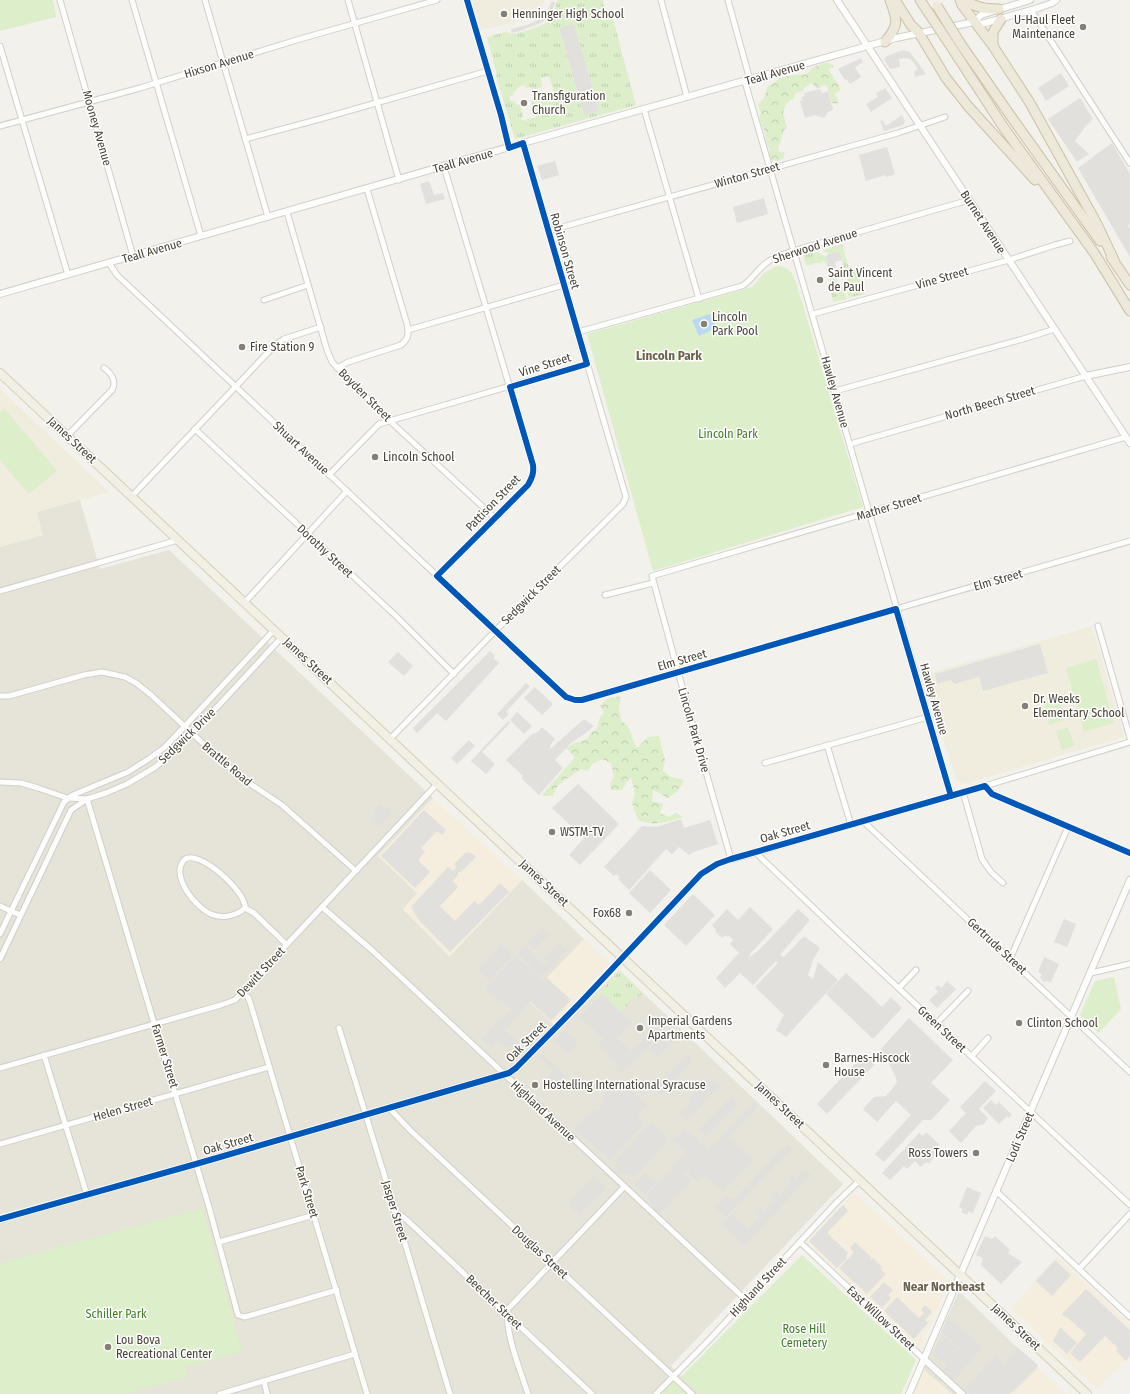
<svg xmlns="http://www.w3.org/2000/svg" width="1130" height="1394" font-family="'Fira Sans Condensed',sans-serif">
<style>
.residential{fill:#e6e3d9}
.commercial{fill:#f5eedf}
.education{fill:#f0ecde}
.grass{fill:url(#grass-tufts);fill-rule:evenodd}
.forest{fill:url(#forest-crowns)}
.green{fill:#ddeecb}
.parking{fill:#e1e0dc}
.water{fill:#bbd8f2}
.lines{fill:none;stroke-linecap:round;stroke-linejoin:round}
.minor-casing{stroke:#d0cfc9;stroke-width:7}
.tertiary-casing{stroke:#d0cfc9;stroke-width:8}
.primary-casing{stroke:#d5cfb9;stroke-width:10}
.motorway-casing{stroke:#cbc0a6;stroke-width:11}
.minor{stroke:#fdfdfc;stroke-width:5}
.tertiary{stroke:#fdfdfc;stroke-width:6}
.primary{stroke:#f2efe4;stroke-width:8}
.motorway{stroke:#ede8d9;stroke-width:9}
.motorway-bridge-casing{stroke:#cbc0a6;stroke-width:11;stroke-linecap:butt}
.motorway-bridge{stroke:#ede8d9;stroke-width:9}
.cycleway-casing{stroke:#fff;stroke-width:8}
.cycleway{stroke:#0057b8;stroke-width:6}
.poi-dot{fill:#848076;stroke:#fff;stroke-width:1.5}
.labels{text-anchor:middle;stroke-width:3;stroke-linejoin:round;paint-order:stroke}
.poi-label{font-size:12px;fill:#494337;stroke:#fff;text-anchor:start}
.street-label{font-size:12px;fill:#494337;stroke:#fff}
.park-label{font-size:12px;fill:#427e27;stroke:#fff}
.neighbourhood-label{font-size:13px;font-weight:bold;fill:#6c624d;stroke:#fff}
</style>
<defs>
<pattern id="grass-tufts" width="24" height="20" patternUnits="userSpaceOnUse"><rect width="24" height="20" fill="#ddeecb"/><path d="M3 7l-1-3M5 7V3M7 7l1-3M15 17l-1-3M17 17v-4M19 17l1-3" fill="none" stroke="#bfcdaf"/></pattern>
<pattern id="forest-crowns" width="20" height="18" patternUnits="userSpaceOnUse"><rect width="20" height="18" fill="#ddeecb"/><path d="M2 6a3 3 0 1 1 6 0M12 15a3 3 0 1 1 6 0" fill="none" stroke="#bfcdaf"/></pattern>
</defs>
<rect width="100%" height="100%" fill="#f2f1ec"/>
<g class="residential">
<polygon points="80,500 100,569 169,550 433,798 378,856 418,893 403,909 449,956 522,880 584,939 527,999 559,1030 619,970 843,1184 671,1366 699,1394 0,1394 0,547 43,535 36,512"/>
<polygon points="959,1291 1038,1368 1011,1394 952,1394 924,1370"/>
</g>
<g class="commercial">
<polygon points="433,798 522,880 450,956 403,909 417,893 378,856"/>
<polygon points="584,939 610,963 553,1024 527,999"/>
<polygon points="854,1192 949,1282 920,1349 806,1242"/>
<polygon points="1057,1256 1130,1324 1130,1355 1097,1389 1011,1308"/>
<polygon points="1038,1368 1066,1394 1011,1394"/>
<polygon points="924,1370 952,1394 914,1394"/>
</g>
<g class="education">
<polygon points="470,0 544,0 541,10 530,18 478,31"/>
<polygon points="0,389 109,492 37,512 43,535 0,547"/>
<polygon points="1092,626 1124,737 964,784 956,780 924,675"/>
</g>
<g class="grass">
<path d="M557,0H603L604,7L612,15L636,105L515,139L496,76L497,75L487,37L505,32L513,34L518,33C540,26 553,26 557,0ZM574,24L599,111L584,115L559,29ZM548,76L550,79L554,93L536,97V99L531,101L534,113L538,112L539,115L535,116L536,118H533L527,119V121H525V120H521V117H523L520,104L517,105L513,101H510V96L514,95L513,92L516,91L518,87L523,85L528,88L531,87L532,90L542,87L541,78Z"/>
<path d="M842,244L849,269L856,267L864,294L849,298L846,286L849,285L839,251C833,252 827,256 823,250Z"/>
<polygon points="817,252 826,257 828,266 827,266 825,262 823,261 820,263 814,263 812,265 806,265 803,255"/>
<polygon points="838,269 839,272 835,273 839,288 842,287 847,299 833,302 831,293 833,292 828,272"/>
<polygon points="620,971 643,994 633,999 621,1012 602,994 595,1001 593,999"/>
</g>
<g class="forest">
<path d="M825,63H830L834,66L829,70L841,90L834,94L838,100V103L834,104L831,102L827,86L823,85L820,88H816L812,83L804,88L803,91L795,94L793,99L790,100L788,103L786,104L783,113L787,127L784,130L778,150L780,152H784V158L778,161L771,160L769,156L770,149L767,145L765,133L759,118L761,114L758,104L764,98L768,86C773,85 775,81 779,79C786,75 797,75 806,74L814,67Z"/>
<path d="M621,696L619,709L622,722C632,726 631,739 637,748L648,737L659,736L665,760L663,771L671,777L684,780L678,791L668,798L653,790L652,801L663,804L660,813L669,817L676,813L683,817C667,822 653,827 638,820L632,803C636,794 634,787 631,778L628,780L622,790H611L610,784L614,777L611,763L602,759L592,764L588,771L581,769L558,785L553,796L542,795L575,757L566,748L574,743L588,739L591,732L597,729L600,717L604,712L600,706L607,699Z"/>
</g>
<g class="green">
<polygon points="0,0 53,0 56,17 0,31"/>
<path d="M777,266C788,267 792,271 796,282L863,507L653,571L587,334L752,287L764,273Z"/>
<polygon points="4,408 57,471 29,494 0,460 0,412"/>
<polygon points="1096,659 1114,723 1084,732 1066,668"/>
<path d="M1060,700L1065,720L1049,725L1048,720C1054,716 1052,709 1045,708L1043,704Z"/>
<polygon points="1068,727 1074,746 1062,750 1056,731"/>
<polygon points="1114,977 1121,1009 1099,1033 1080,1015 1095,981"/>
<polygon points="203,1208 242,1352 186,1367 188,1377 125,1394 0,1394 0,1263"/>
<polygon points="802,1255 916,1360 901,1394 699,1394 681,1377"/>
<polygon points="674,1382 687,1394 661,1394 672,1383"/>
</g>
<g class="parking">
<polygon points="552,1 555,3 551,13 543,22 520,31 512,33 511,29 527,25 538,20 546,14"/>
<polygon points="574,24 599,111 584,115 559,28"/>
<polygon points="903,50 910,52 926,74 915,77 914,71 918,70 915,64 910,59 904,58 899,59 900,67 890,69 884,59 887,56"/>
<polygon points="861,58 863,62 855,67 861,77 850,84 846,79 845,80 838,69"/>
<polygon points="1061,73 1069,86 1046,101 1038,88"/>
<polygon points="885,88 892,98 871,112 866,104 878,97 876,93"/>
<polygon points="820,89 822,93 828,91 833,110 828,112 824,118 815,115 805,118 800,101 803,100 801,99 803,96 805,97 804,93"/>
<polygon points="1080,98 1093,119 1085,127 1075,141 1089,154 1077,162 1048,119"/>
<polygon points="902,115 905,121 903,125 884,131 880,121 882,120 886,126"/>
<polygon points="1112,143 1130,174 1130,224 1128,225 1130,229 1130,257 1078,168"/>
<polygon points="887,147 895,174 886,177 885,175 866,181 859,155"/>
<polygon points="555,161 559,175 542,180 537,166"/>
<polygon points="429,181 434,195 443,193 445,199 426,204 420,184"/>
<polygon points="764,198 768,214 737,223 733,207"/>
<polygon points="839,251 842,260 835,262 836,268 829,270 826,257 828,254"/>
<polygon points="1040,644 1048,673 983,691 979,677 954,684 951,680 937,684 935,674"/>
<polygon points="490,651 495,656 493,658 499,663 446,721 437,713 417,733 413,728"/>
<polygon points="398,652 413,666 404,676 388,662"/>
<polygon points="526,683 530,686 506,712 509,714 503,720 497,714"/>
<polygon points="535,687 553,704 542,715 524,698"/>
<polygon points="517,712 532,726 524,734 510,720"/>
<polygon points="584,719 594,726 583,735 571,743 555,760 563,768 539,795 521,778 523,776 506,760 532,734 538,732 542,727 555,739 551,744 549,750"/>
<polygon points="508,721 510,723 482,752 495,764 486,774 471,761"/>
<polygon points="469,740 475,746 457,764 451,758"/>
<polygon points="578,784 619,824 580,865 569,855 584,838 552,808"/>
<polygon points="379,804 384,808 386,806 393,812 379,827 371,819 376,813 374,810"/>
<polygon points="424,810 446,830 442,835 437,831 421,848 425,852 418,860 430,872 415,888 381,856"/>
<polygon points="681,819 684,828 710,820 718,844 694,852 689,855 679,847 672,854 666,849 629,890 618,879 620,877 616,874 614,876 604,867 642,826 656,827"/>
<polygon points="466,852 471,853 476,857 461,872 458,872 458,875 453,881 458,887 440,906 455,921 474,901 479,905 500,883 509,892 450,952 418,919 411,907 448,867 452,870 455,870 456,866 454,864"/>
<polygon points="650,870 671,890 650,913 629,893"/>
<polygon points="693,894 715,915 686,946 664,925"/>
<polygon points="750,907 773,929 750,954 749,958 760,949 798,909 810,920 780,955 784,957 804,936 820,948 813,960 808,975 813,979 818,962 838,980 786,1037 776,1030 784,1015 755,987 778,963 776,961 753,985 740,973 725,988 716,978 739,953 730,944 733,940 729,936 728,937 725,935 722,938 715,931 716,930 712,925 727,909 738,920"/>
<polygon points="1064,919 1076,924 1067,947 1054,942"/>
<polygon points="543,927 549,934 535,949 530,945 527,949 545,966 549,963 544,958 559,943 567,950 542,977 518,954"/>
<polygon points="501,945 513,955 489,980 478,970"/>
<polygon points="516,955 541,979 544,979 546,977 571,1000 551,1021 530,1001 505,1030 521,1044 521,1048 517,1052 510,1045 506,1048 498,1040 491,1047 482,1039 501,1017 503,1018 511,1009 502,1000 500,1003 485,989"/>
<polygon points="1044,957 1059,964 1051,982 1046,981 1044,982 1040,978 1042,974 1038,972"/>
<polygon points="846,973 882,1007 891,997 902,1008 873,1039 826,994"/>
<polygon points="947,981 956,989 937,1008 929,1000 938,992 935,988 938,985 941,988"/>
<polygon points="601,994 632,1023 617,1038 630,1050 617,1064 598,1046 604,1039 580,1017"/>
<polygon points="909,1018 953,1060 931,1083 950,1100 931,1120 923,1120 884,1162 875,1154 911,1115 896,1101 877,1122 863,1109 874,1097 886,1096 897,1083 895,1075 881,1049"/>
<polygon points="565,1030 578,1042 568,1053 555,1040"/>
<polygon points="650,1032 656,1038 622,1074 615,1067"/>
<polygon points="662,1036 667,1036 673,1042 658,1057 649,1049"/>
<polygon points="542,1054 566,1076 553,1090 544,1082 553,1069 539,1057"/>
<polygon points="864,1054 875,1064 827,1114 817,1104"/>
<polygon points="687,1055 692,1059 691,1063 661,1094 658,1094 654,1090"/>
<polygon points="708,1078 711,1081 713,1080 720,1086 687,1121 680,1114 692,1100 690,1097"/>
<polygon points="985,1081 996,1091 979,1109 988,1118 984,1124 976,1126 961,1143 949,1131 966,1113 960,1107"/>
<polygon points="621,1082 647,1105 637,1116 644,1123 610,1160 575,1129 594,1109 597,1111 605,1102 602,1098 616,1083"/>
<polygon points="731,1097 738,1104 706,1137 699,1130"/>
<polygon points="991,1100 996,1105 999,1102 1012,1115 1009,1118 1007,1116 999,1124 983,1108"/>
<polygon points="754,1102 758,1106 729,1137 753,1160 723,1192 705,1175 698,1182 689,1174 689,1171"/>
<polygon points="651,1123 668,1138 664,1142 666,1144 634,1177 629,1174 620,1174 614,1168 618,1158"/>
<polygon points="684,1129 693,1137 694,1136 698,1140 697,1141 702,1146 704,1145 708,1149 682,1177 672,1167 686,1152 673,1140"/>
<polygon points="926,1132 940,1145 930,1163 925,1163 921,1167 915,1161 907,1169 904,1166 890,1180 882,1173 919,1133 923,1136"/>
<polygon points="788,1145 792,1149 726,1217 715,1207 726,1196 731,1200 735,1196 736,1197 782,1148 785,1148"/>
<polygon points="672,1168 682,1178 686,1175 692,1180 660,1214 654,1208 647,1195"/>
<polygon points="805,1170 811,1175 744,1246 722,1225 732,1214 748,1229 759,1217 755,1213 760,1208 764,1212 775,1200 771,1196 776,1191 780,1195 791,1183 788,1180 792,1175 796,1179"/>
<polygon points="645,1172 656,1183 645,1194 634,1184"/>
<polygon points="594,1176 606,1187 579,1215 568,1203"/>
<polygon points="967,1187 981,1193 973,1213 969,1211 967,1215 961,1212 963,1209 959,1207"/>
<polygon points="843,1205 848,1211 827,1233 848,1253 846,1256 847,1258 837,1268 809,1241"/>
<polygon points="985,1236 992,1239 995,1236 1010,1250 1008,1253 1022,1262 1001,1284 981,1265 983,1258 976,1255"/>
<polygon points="855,1242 871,1257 870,1258 871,1260 873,1258 882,1267 880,1269 886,1274 867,1294 839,1268 854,1253 850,1248"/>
<polygon points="1055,1260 1071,1275 1052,1296 1036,1281"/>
<polygon points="884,1282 893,1290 888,1295 891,1298 882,1308 870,1297"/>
<polygon points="1086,1289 1130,1330 1130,1356 1126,1361 1116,1351 1118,1348 1105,1336 1080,1362 1070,1353 1086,1334 1067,1317 1066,1318 1062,1314"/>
<polygon points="897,1297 919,1318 924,1313 921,1310 925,1305 932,1312 925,1320 928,1323 914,1339 884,1311"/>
<polygon points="948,1316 982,1348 953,1380 943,1370 948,1365 933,1355 942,1335 961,1352 962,1351 942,1331"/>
<polygon points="1060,1327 1077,1343 1067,1354 1053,1341"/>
<polygon points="1018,1348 1038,1365 1009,1394 971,1394 967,1390 968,1389 966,1387 995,1356 1004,1365"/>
</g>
<polygon class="water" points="710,314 716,328 699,336 692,320"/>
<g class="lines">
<g class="minor-casing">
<g id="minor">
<polyline points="60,0 133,256"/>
<polyline points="132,0 201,236"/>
<polyline points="205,0 268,217"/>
<polyline points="348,0 399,180"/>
<polyline points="467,0 501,115 509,148"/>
<polyline points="661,0 687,97"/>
<polyline points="728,0 750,80"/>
<polyline points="1031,10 1130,163"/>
<polyline points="0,46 68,275"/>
<polyline points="745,82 951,796"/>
<polyline points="644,109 699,299"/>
<polyline points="0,126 140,88 300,39 437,0"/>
<polyline points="245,139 320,119 488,71"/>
<polyline points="287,212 327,350 332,362 390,421 495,518"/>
<polyline points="548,231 898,133 945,117"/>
<polyline points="109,263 117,275 566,697 575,700 582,700 1130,541"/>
<polyline points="264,300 308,285"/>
<polyline points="813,314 1009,260 1055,245 1070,241"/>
<polyline points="408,330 564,285"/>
<path d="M578,332L742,286C751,281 756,271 765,264C775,255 791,252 803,248L969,200"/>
<path d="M337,368L348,362L401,345C409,338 409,334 407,324L367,189"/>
<polyline points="835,391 1023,339 1055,329"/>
<polyline points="195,429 396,616 454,674"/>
<path d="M67,436L112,390C117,381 111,373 104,368"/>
<polyline points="850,444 1086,376"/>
<polyline points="329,475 379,424 587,364"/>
<polyline points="132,496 275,345 284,339 321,327"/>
<polyline points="437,576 528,485 534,471 533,465 444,167"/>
<polyline points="0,591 178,540"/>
<polyline points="605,595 653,583"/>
<polyline points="245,602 347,491"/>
<polyline points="1098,626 1130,738"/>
<polyline points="0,696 9,696 84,675 102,672 125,677 136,683 150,694 223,762 249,783 282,805 356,871"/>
<polyline points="390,739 495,631 623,504 626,497 523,143"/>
<polyline points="827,745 851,825"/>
<polyline points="765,763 928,717"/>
<polyline points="0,782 21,783 38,788 67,798 87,799 209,1207 238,1315 244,1317 252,1315 337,1290"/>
<polyline points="985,786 992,794 1130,853"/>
<polyline points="963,792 982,859 991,872 1003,883"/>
<polyline points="863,821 1130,1072"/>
<polyline points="755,852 844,937 1130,1205"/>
<polyline points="731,859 695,734 652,576 1126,437"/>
<polyline points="0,906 20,915"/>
<polyline points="322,907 374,952 746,1300"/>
<path d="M245,908C237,916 221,919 211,914C196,908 170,876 184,860C197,847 247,892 245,908L254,913L286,944"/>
<polyline points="0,934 64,802 73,795 128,772 150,758 165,747 184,727 274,630"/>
<polyline points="0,959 71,810 87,799 106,793 127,784 154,768 169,756 220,704 282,637"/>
<polyline points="1010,959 1068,827"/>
<polyline points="1091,973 1130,964"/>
<polyline points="899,988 916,970"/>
<polyline points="242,993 248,997 250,1002 367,1394"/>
<polyline points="937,1023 968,991"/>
<polyline points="339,1028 395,1210 450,1394"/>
<polyline points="44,1055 87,1195"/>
<polyline points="972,1056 988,1038"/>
<polyline points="0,1068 221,1005 235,1000 438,783"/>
<polyline points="390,1109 411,1131 692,1394"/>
<polyline points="0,1144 269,1067"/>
<polyline points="996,1191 1130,1317"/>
<polyline points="395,1211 407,1220 592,1394"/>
<polyline points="0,1219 196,1164 504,1075 516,1068 580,1003 701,874 717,864 985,786 1130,742"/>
<polyline points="219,1242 314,1215"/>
<polyline points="800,1242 924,1359"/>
<polyline points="1079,1269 1130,1214"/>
<polyline points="264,1381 267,1394"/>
<polyline points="220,1394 355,1354"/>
<path d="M528,1394C521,1372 504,1331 508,1309L624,1187"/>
<polyline points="656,1394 709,1340 837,1202 860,1180"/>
</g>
</g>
<g class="tertiary-casing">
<g id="tertiary">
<polyline points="837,0 1130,443"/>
<polyline points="974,22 981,15 1030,0"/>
<polyline points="0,294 523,143 896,38 974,22 982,24 1038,8 1052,3 1056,0"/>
<polyline points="1086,376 1130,367"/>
<polyline points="924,1359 962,1394"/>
<polyline points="909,1394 1130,880"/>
</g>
</g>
<g class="primary-casing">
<polyline id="primary" points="0,373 1087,1394"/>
</g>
<g class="motorway-casing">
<g id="motorway">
<polyline points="895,0 911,25 919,33 946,78 968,106 1035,180"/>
<polyline points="920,0 926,9"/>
<polyline points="960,0 962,5 993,46 1030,103 1097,224 1114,260"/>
<path d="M965,0C975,8 987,9 999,9"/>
<path d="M885,42C900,24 897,20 890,0"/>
<polyline points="960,43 1010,115 1100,241"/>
<polyline points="950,45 1004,128 1095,254 1130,311"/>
<polyline points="993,46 993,32 1001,19"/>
<polyline points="1111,257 1130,285"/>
</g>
</g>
<use href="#minor" class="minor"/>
<use href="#tertiary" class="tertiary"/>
<use href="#primary" class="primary"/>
<use href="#motorway" class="motorway"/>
<g class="motorway-bridge-casing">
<g id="motorway-bridge">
<polyline points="937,6 960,43"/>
<polyline points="926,9 950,45"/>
</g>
</g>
<use href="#motorway-bridge" class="motorway-bridge"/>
<g class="cycleway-casing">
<g id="cycleway">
<path d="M467,0L501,115L509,148L523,143L587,364L510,387L533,465C534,473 532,478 528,485L437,576L566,697L575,700H582L896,609L951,796"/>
<polyline points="0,1219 196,1164 509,1073 516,1068 580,1003 701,874 717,864 731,859 985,786 992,794 1130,853"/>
</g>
</g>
<use href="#cycleway" class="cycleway"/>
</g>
<g class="poi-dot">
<circle cx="504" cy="14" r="4"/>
<circle cx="1083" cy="27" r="4"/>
<circle cx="524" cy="103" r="4"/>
<circle cx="820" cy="280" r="4"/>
<circle cx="704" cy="324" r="4"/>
<circle cx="242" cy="347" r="4"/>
<circle cx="375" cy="457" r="4"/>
<circle cx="1025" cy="706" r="4"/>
<circle cx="552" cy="832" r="4"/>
<circle cx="629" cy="913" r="4"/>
<circle cx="1019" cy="1023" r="4"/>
<circle cx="640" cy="1028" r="4"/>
<circle cx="826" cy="1065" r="4"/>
<circle cx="535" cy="1085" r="4"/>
<circle cx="976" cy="1153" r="4"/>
<circle cx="108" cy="1347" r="4"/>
</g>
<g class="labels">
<g class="poi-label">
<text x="512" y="18">Henninger High School</text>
<text x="1075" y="24" text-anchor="end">U-Haul Fleet<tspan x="1075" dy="14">Maintenance</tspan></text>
<text x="532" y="100">Transfiguration<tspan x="532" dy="14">Church</tspan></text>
<text x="828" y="277">Saint Vincent<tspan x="828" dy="14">de Paul</tspan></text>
<text x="712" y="321">Lincoln<tspan x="712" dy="14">Park Pool</tspan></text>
<text x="250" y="351">Fire Station 9</text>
<text x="383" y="461">Lincoln School</text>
<text x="1033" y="703">Dr. Weeks<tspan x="1033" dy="14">Elementary School</tspan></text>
<text x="560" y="836">WSTM-TV</text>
<text x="621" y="917" text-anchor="end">Fox68</text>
<text x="648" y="1025">Imperial Gardens<tspan x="648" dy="14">Apartments</tspan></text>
<text x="1027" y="1027">Clinton School</text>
<text x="834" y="1062">Barnes-Hiscock<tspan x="834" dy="14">House</tspan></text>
<text x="543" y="1089">Hostelling International Syracuse</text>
<text x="968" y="1157" text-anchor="end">Ross Towers</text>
<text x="116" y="1344">Lou Bova<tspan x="116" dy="14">Recreational Center</tspan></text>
</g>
<g class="street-label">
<text transform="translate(219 64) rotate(-17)" y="4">Hixson Avenue</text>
<text transform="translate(775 73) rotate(-16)" y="4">Teall Avenue</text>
<text transform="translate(97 128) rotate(74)" y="4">Mooney Avenue</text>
<text transform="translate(463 161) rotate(-16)" y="4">Teall Avenue</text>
<text transform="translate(747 175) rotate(-16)" y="4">Winton Street</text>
<text transform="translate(983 222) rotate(57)" y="4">Burnet Avenue</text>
<text transform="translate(815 246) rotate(-18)" y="4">Sherwood Avenue</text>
<text transform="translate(152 251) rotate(-16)" y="4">Teall Avenue</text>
<text transform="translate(565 251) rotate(74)" y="4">Robinson Street</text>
<text transform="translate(942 278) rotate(-16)" y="4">Vine Street</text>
<text transform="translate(545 365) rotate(-17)" y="4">Vine Street</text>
<text transform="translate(835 392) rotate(74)" y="4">Hawley Avenue</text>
<text transform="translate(365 395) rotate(45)" y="4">Boyden Street</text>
<text transform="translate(990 403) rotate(-16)" y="4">North Beech Street</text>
<text transform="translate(72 440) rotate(43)" y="4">James Street</text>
<text transform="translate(301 448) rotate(43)" y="4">Shuart Avenue</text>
<text transform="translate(493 503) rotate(-46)" y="4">Pattison Street</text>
<text transform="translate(889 507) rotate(-17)" y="4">Mather Street</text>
<text transform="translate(325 551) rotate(43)" y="4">Dorothy Street</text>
<text transform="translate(998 580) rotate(-16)" y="4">Elm Street</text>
<text transform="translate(531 595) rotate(-45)" y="4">Sedgwick Street</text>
<text transform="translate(682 660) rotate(-16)" y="4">Elm Street</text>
<text transform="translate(308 661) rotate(43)" y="4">James Street</text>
<text transform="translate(934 699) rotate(74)" y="4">Hawley Avenue</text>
<text transform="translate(694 730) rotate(74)" y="4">Lincoln Park Drive</text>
<text transform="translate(187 736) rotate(-44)" y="4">Sedgwick Drive</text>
<text transform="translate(227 764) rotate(40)" y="4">Brattle Road</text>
<text transform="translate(785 832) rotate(-16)" y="4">Oak Street</text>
<text transform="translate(544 883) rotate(43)" y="4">James Street</text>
<text transform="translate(997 946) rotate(43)" y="4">Gertrude Street</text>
<text transform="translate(261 972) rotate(-47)" y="4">Dewitt Street</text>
<text transform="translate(942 1029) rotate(43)" y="4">Green Street</text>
<text transform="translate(526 1042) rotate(-45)" y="4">Oak Street</text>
<text transform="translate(165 1056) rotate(73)" y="4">Farmer Street</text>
<text transform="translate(780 1105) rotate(43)" y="4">James Street</text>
<text transform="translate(123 1109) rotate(-16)" y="4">Helen Street</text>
<text transform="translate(543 1111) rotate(43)" y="4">Highland Avenue</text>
<text transform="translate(1020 1137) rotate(-67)" y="4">Lodi Street</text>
<text transform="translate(228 1144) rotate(-16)" y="4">Oak Street</text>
<text transform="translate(307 1192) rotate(73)" y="4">Park Street</text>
<text transform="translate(395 1211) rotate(73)" y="4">Jasper Street</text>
<text transform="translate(540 1252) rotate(43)" y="4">Douglas Street</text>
<text transform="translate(758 1287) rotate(-47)" y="4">Highland Street</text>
<text transform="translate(494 1302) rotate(44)" y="4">Beecher Street</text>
<text transform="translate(881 1318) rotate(43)" y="4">East Willow Street</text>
<text transform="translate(1016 1327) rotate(43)" y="4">James Street</text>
</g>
<g class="park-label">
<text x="728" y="438">Lincoln Park</text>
<text x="116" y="1318">Schiller Park</text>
<text x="804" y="1333">Rose Hill<tspan x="804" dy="14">Cemetery</tspan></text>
</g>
<g class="neighbourhood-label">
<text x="669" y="360">Lincoln Park</text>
<text x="944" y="1291">Near Northeast</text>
</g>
</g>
</svg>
